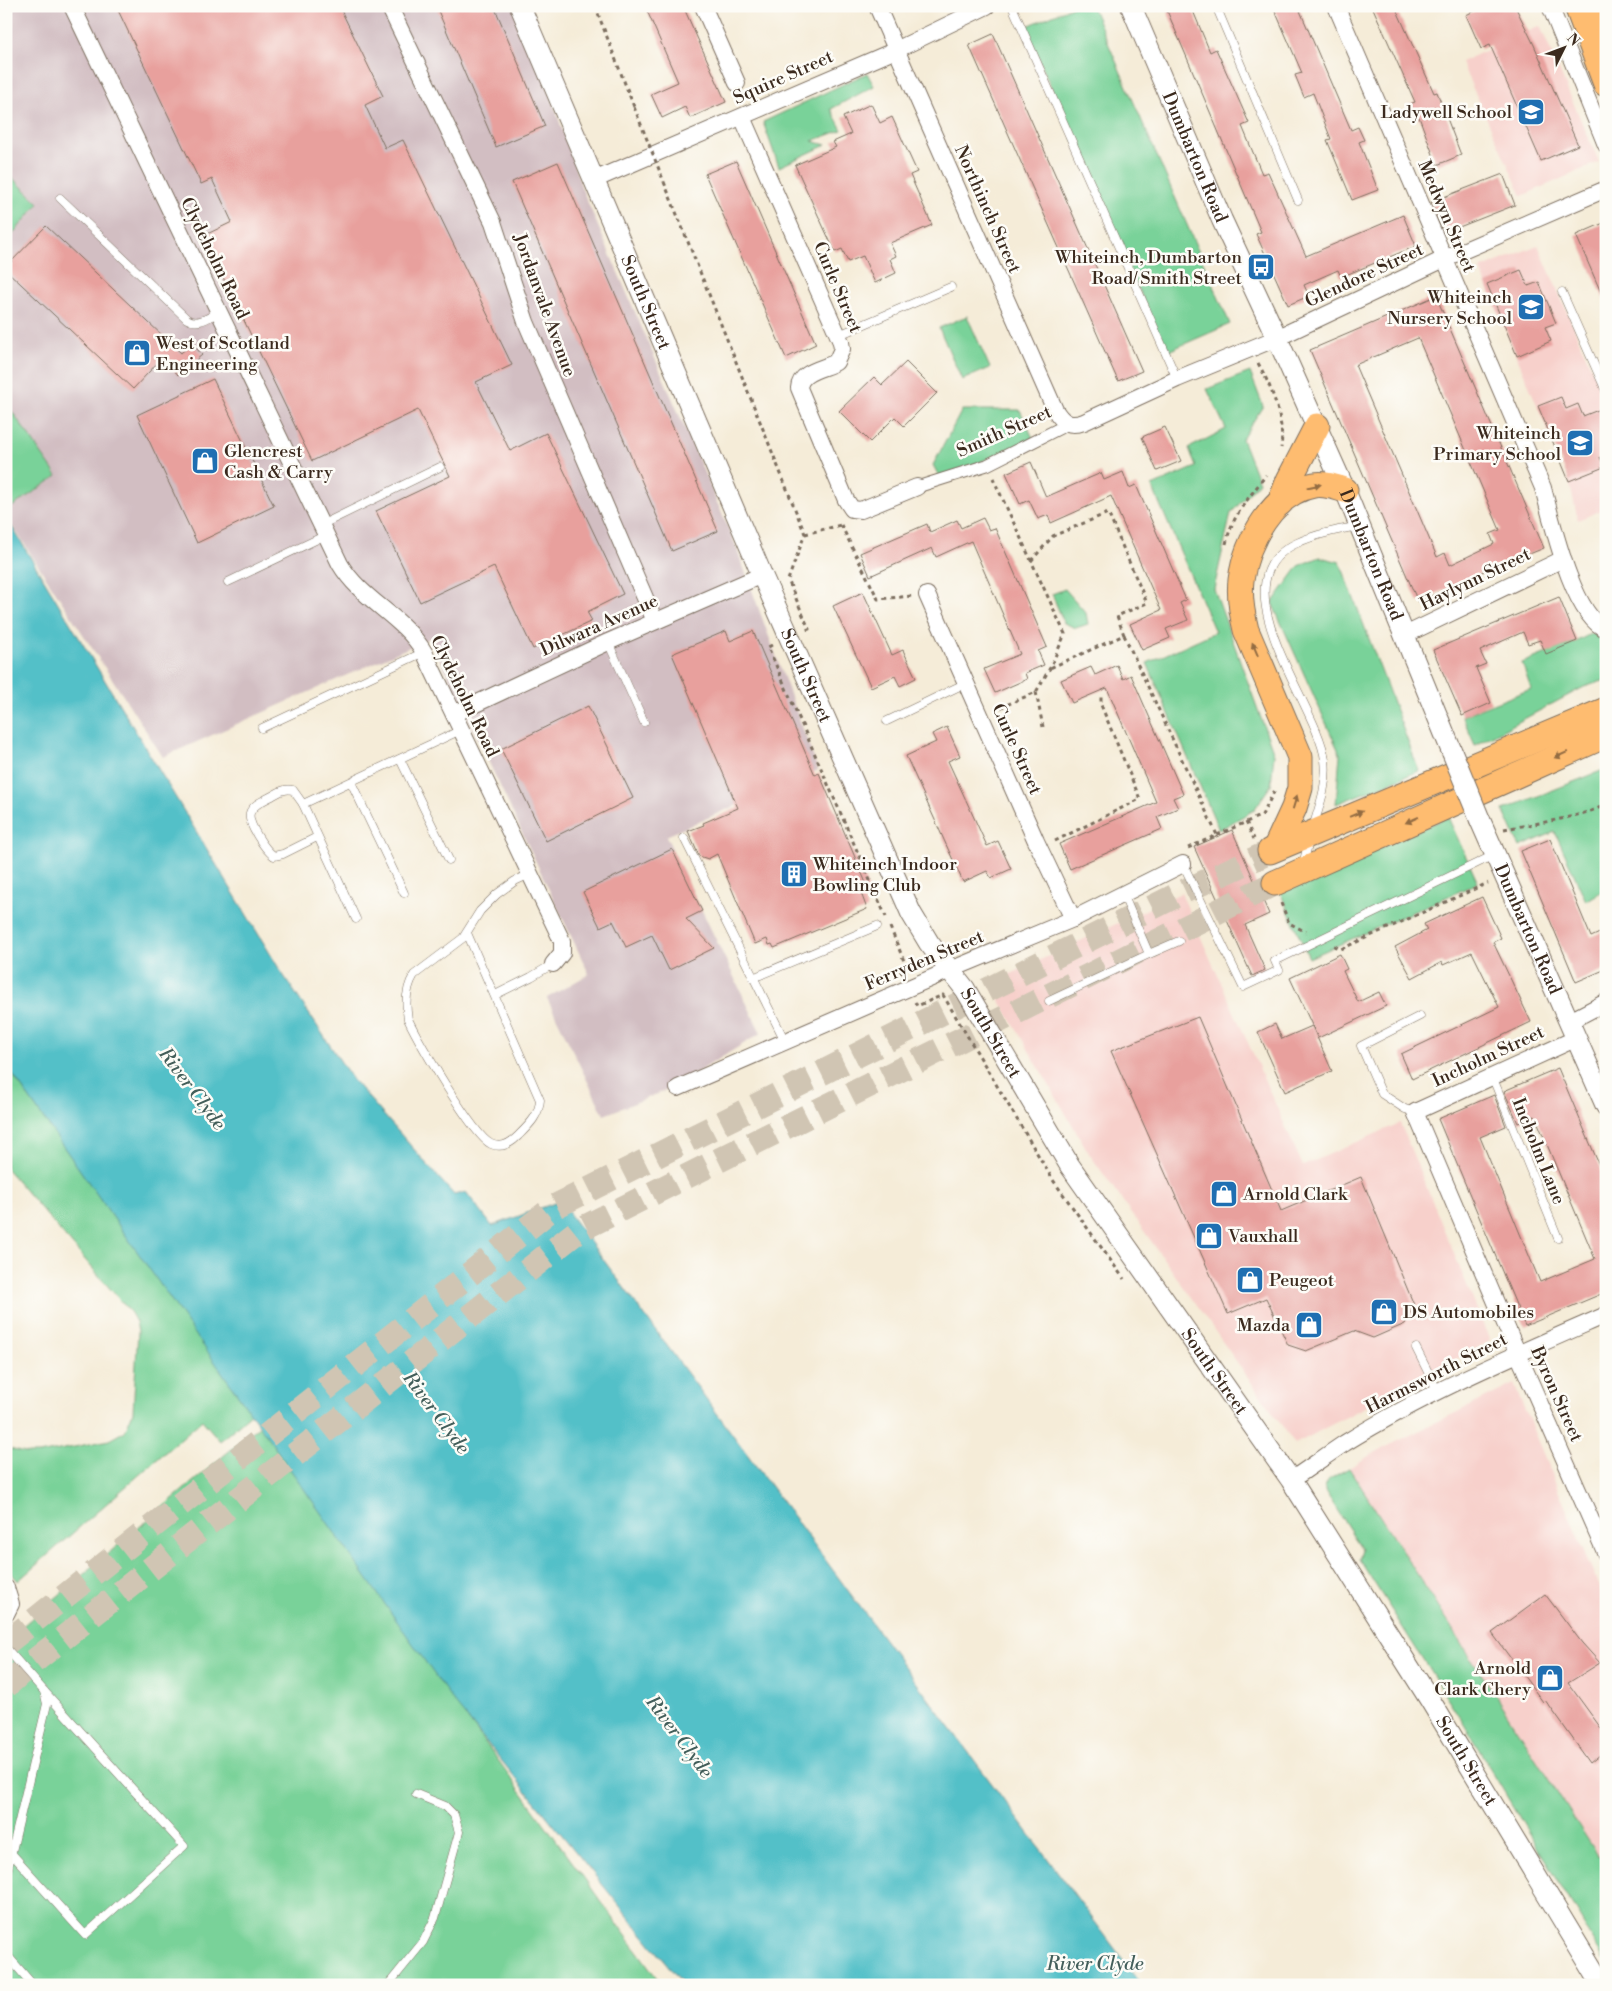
<svg xmlns="http://www.w3.org/2000/svg" width="1612" height="1991" font-family="'Libre Bodoni',serif">
<style>
.built{fill:#f7d0cb}
.industrial{fill:#d2bec2}
.green{fill:#79d299;stroke:#5a7e5c}
.water{fill:#52c0c8;stroke:#467573}
.building{fill:#e8a09d;fill-rule:evenodd}
.lines{fill:none;stroke-linecap:round;stroke-linejoin:round}
.primary-tunnel{stroke:#d0c5b3;stroke-width:25;stroke-dasharray:25 12;stroke-linecap:butt}
.service-casing{stroke:#7c6e5f;stroke-width:9}
.pedestrian-casing{stroke:#7c6e5f;stroke-width:13}
.minor-casing{stroke:#7c6e5f;stroke-width:18}
.tertiary-casing{stroke:#7c6e5f;stroke-width:22}
.primary-casing{stroke:#7c6e5f;stroke-width:27}
.path{stroke:#7c6e5f;stroke-width:3;stroke-dasharray:4 4;stroke-linecap:butt}
.service{stroke:#fff;stroke-width:8}
.pedestrian{stroke:#fff;stroke-width:11}
.minor{stroke:#fff;stroke-width:16}
.tertiary{stroke:#fff;stroke-width:20}
.primary{stroke:#febc70;stroke-width:25}
.tertiary-bridge-casing{stroke:#7c6e5f;stroke-width:22;stroke-linecap:butt}
.path-bridge{stroke:#7c6e5f;stroke-width:3;stroke-dasharray:4 4;stroke-linecap:butt}
.tertiary-bridge{stroke:#fff;stroke-width:20}
.oneway{fill:#936c43}
.labels{text-anchor:middle;stroke-width:5;stroke-linejoin:round;paint-order:stroke}
.street-label{font-size:18px;fill:#3b2a1e;stroke:#fdfcf7}
.poi-label{font-size:18px;fill:#3b2a1e;stroke:#fdfcf7;text-anchor:start}
.water-label{font-size:19px;font-style:italic;fill:#435e5a;stroke:#fdfcf7}
</style>
<rect width="100%" height="100%" fill="#fdfcf7"/>
<filter id="ink" filterUnits="userSpaceOnUse"><feTurbulence type="fractalNoise" baseFrequency=".02" numOctaves="2"/><feDisplacementMap in="SourceGraphic" scale="10" xChannelSelector="R" yChannelSelector="G"/><feConvolveMatrix kernelMatrix="1 2 1 2 8 2 1 2 1" color-interpolation-filters="sRGB"/></filter>
<filter id="wash" filterUnits="userSpaceOnUse"><feTurbulence type="fractalNoise" baseFrequency=".0096" numOctaves="4" result="noise"/><feDisplacementMap in="SourceGraphic" scale="20" xChannelSelector="R" yChannelSelector="G"/><feGaussianBlur stdDeviation="1.12" result="paint"/><feColorMatrix in="noise" values="0 0 0 0 0 0 0 0 0 0 0 0 0 0 0 0 0 1.4 0 .05"/><feComposite in="paint" operator="in"/></filter>
<g filter="url(#wash)">
<rect width="100%" height="100%" fill="#f5ecd8"/>
<g class="built">
<polygon points="1540,26 1599,162 1522,196 1461,62"/>
<polygon points="1538,245 1606,402 1606,508 1578,520 1569,481 1480,269"/>
<polygon points="1181,893 1303,1166 1400,1123 1490,1341 1295,1444 1090,1155 990,984"/>
<polygon points="1514,1384 1606,1604 1606,1853 1600,1858 1349,1468 1374,1453"/>
</g>
<polygon class="industrial" points="6,6 521,6 582,189 735,544 818,770 666,836 761,1033 670,1089 604,1115 547,998 589,974 430,638 163,757 6,516 6,511 57,476 6,403 6,242 39,203 6,172"/>
<g class="green">
<polygon points="1074,6 1092,6 1230,324 1166,352 1025,27"/>
<polygon points="867,73 874,86 831,109 842,130 812,141 826,145 779,167 763,122"/>
<polygon points="6,172 39,203 6,242"/>
<polygon points="967,316 990,368 962,380 939,328"/>
<polygon points="1250,372 1263,406 1242,439 1259,482 1231,513 1214,589 1274,754 1271,785 1254,810 1219,830 1147,663 1215,632 1152,486 1196,467 1189,448 1226,429 1207,389"/>
<polygon points="6,403 57,476 6,511"/>
<polygon points="962,410 1020,410 1033,438 941,480 933,465"/>
<polygon points="1320,557 1340,562 1419,771 1336,804 1340,754 1272,603 1299,566"/>
<polygon points="1065,589 1086,613 1088,624 1076,628 1064,623 1052,594"/>
<polygon points="1606,626 1606,680 1584,687 1475,745 1462,716 1531,689 1522,663 1577,641"/>
<polygon points="1606,769 1606,889 1586,901 1555,832 1520,847 1503,810"/>
<polygon points="1448,817 1478,883 1309,958 1280,892"/>
<polygon points="6,1065 252,1413 220,1441 202,1420 18,1581 6,1567 6,1448 29,1454 39,1454 109,1440 125,1431 133,1412 138,1331 136,1322 131,1313 6,1168"/>
<polygon points="260,1425 463,1712 662,1985 6,1985 6,1640"/>
<path d="M1349,1468L1599,1857L1606,1853V1963L1459,1716L1359,1559L1362,1549L1325,1491C1324,1479 1339,1474 1349,1468Z"/>
</g>
<polygon class="water" points="6,517 280,970 353,1080 454,1195 466,1192 492,1226 560,1201 872,1623 1142,1985 684,1985 453,1701 6,1065"/>
<g id="blocks">
<g class="building">
<polygon points="116,6 339,6 383,96 365,105 385,148 403,140 512,365 476,382 510,451 546,433 623,594 587,612 592,621 533,649 494,567 420,602 376,511 450,476 418,410 312,461 203,236 232,222 212,179 201,184"/>
<polygon points="436,6 494,6 545,126 496,147"/>
<polygon points="645,6 683,6 726,102 690,118 685,107 662,118 651,94 678,82"/>
<polygon points="1165,6 1191,6 1210,52 1216,49 1249,123 1242,126 1262,174 1268,172 1306,256 1403,215 1416,246 1341,277 1338,270 1304,285 1309,296 1288,305 1256,234 1261,232"/>
<polygon points="1273,6 1298,6 1351,130 1358,127 1364,140 1359,142 1378,190 1352,200 1327,140 1331,139 1313,93 1304,97 1295,75 1302,73"/>
<polygon points="1372,6 1395,6 1434,93 1437,92 1461,155 1437,165 1419,117 1412,119 1407,105 1415,102"/>
<polygon points="1485,6 1515,6 1534,45 1578,145 1541,161 1490,45 1481,49 1466,15"/>
<polygon points="993,34 1142,371 1118,381 969,45"/>
<polygon points="871,104 880,123 892,117 917,172 910,175 932,225 890,243 896,256 890,259 896,273 875,283 863,256 848,262 842,249 835,252 795,165 836,147 833,142 851,134 843,117"/>
<polygon points="736,161 816,344 786,358 705,174"/>
<polygon points="558,162 718,531 672,551 512,182"/>
<polygon points="1503,174 1515,205 1444,233 1431,202"/>
<polygon points="1606,222 1606,304 1576,235"/>
<polygon points="46,226 181,353 192,343 202,355 178,375 163,357 133,389 6,270 6,267"/>
<polygon points="1521,270 1528,286 1539,282 1556,323 1545,327 1551,341 1517,356 1487,284"/>
<path d="M1436,296L1544,548L1503,565L1502,563L1418,602L1310,350ZM1418,338L1500,530L1490,534L1494,544L1450,565L1445,553L1437,557L1355,365Z"/>
<polygon points="906,362 937,393 904,426 895,417 870,442 839,411 874,377 882,385"/>
<polygon points="213,379 274,506 197,543 137,415"/>
<polygon points="1561,397 1566,409 1578,404 1583,416 1606,407 1606,455 1600,457 1604,467 1569,481 1538,406"/>
<polygon points="1165,427 1181,461 1157,471 1142,437"/>
<polygon points="1031,462 1046,497 1101,473 1104,480 1123,472 1129,488 1136,485 1186,600 1180,603 1188,620 1166,629 1170,638 1142,650 1130,624 1161,610 1111,496 1051,523 1048,515 1038,519 1029,500 1020,504 1006,473"/>
<polygon points="983,518 989,530 995,528 1047,647 1038,651 1044,665 1025,673 1027,679 995,693 984,669 1020,654 971,541 936,557 932,548 870,576 860,553 927,524 930,532 957,520 961,528"/>
<polygon points="863,592 892,655 903,650 916,678 900,686 895,676 871,687 833,606"/>
<polygon points="1559,597 1577,641 1546,654 1540,640 1528,644 1523,632 1480,651 1486,664 1476,668 1491,703 1462,716 1433,650"/>
<polygon points="726,631 730,641 753,631 815,775 819,773 869,890 861,893 867,909 774,948 772,944 769,945 767,939 755,944 717,854 708,859 699,856 688,831 704,825 703,823 738,808 672,654"/>
<polygon points="1117,665 1123,679 1131,675 1183,794 1173,798 1178,808 1157,817 1162,829 1070,869 1059,844 1156,802 1107,688 1072,703 1061,680 1091,667 1095,675"/>
<polygon points="588,706 633,798 546,841 501,749"/>
<polygon points="947,727 960,756 948,761 987,846 998,841 1011,869 991,878 987,871 963,882 906,756 936,742 932,734"/>
<polygon points="1232,830 1269,914 1245,925 1265,970 1252,976 1194,847"/>
<polygon points="1550,839 1591,937 1606,930 1606,969 1576,982 1521,851"/>
<polygon points="672,849 702,911 686,919 714,948 669,970 652,935 626,947 613,921 600,927 583,892"/>
<polygon points="1482,897 1501,938 1493,942 1531,1022 1412,1079 1401,1054 1499,1007 1472,952 1443,965 1442,962 1412,978 1395,947 1427,930 1424,924"/>
<polygon points="1340,954 1347,969 1343,971 1358,1002 1379,992 1386,1006 1318,1038 1290,978"/>
<polygon points="1198,1017 1281,1211 1361,1177 1414,1305 1405,1324 1373,1338 1354,1331 1306,1351 1288,1345 1266,1298 1228,1314 1111,1051"/>
<polygon points="1275,1024 1282,1039 1312,1026 1332,1071 1285,1092 1258,1032"/>
<polygon points="1558,1068 1606,1181 1606,1292 1525,1326 1438,1119 1494,1095 1506,1126 1480,1137 1540,1282 1595,1259 1535,1116 1518,1123 1504,1091"/>
<polygon points="1545,1594 1582,1643 1600,1663 1568,1683 1606,1735 1606,1750 1590,1763 1545,1700 1543,1702 1492,1633"/>
</g>
</g>
</g>
<g filter="url(#ink)">
<use href="#blocks" fill-opacity="0" stroke="#7c6e5f" stroke-width="1"/>
<g class="lines">
<g class="primary-tunnel">
<polyline points="6,1643 554,1207 1185,891 1263,855"/>
<polyline points="6,1686 28,1666 579,1230 1275,883"/>
</g>
<g class="service-casing">
<g id="service">
<polyline points="1012,6 1177,379"/>
<polyline points="1216,6 1298,200"/>
<path d="M60,198L187,319C198,326 209,317 219,312"/>
<polyline points="1562,292 1606,391"/>
<polyline points="839,335 951,287"/>
<polyline points="321,525 440,467"/>
<polyline points="228,582 326,535"/>
<polyline points="608,642 644,722"/>
<polyline points="887,721 966,683"/>
<polyline points="262,728 424,652"/>
<polyline points="400,759 449,860"/>
<polyline points="351,782 404,893"/>
<path d="M303,804L293,790C285,788 279,792 272,796C265,800 253,804 250,813C247,823 265,850 274,856L283,854L317,837"/>
<path d="M1313,827C1320,805 1328,783 1325,760C1318,704 1213,581 1297,543C1316,534 1338,530 1359,526"/>
<polyline points="684,838 785,1041"/>
<polyline points="1183,864 1243,987 1279,970 1275,961 1494,855"/>
<polyline points="1303,865 1309,840"/>
<polyline points="1123,894 1149,954 1179,941"/>
<polyline points="356,919 303,804 461,730"/>
<path d="M467,933L540,1100C539,1116 529,1125 518,1136C511,1143 502,1149 491,1144C473,1136 418,1040 408,1019C405,1003 406,988 414,975L463,938L480,911L497,894L515,881L530,874"/>
<polyline points="753,978 877,926"/>
<polyline points="495,995 531,977 553,964"/>
<polyline points="1049,1001 1149,954"/>
<polyline points="1492,1076 1558,1238"/>
<polyline points="1415,1112 1405,1109 1382,1094 1361,1046 1420,1016"/>
<polyline points="1416,1348 1438,1392"/>
<polyline points="6,1648 44,1691 47,1704 6,1876"/>
<polyline points="12,1854 85,1935 184,1846 44,1691"/>
<polyline points="6,1954 33,1985"/>
<polyline points="388,1985 423,1942 435,1918 459,1832 454,1815 445,1806 416,1794"/>
</g>
</g>
<g class="pedestrian-casing">
<polyline id="pedestrian" points="917,487 987,465 1068,424"/>
</g>
<g class="minor-casing">
<g id="minor">
<path d="M72,6L340,564C361,600 403,616 424,652L562,941V953L553,964"/>
<polyline points="389,6 493,222 526,322 655,621"/>
<polyline points="703,6 737,83"/>
<path d="M877,6L1055,410C1063,423 1070,427 1084,422L1177,379L1277,338L1444,259L1606,189"/>
<path d="M1336,6L1543,488C1552,521 1573,617 1606,629"/>
<polyline points="1550,6 1606,145"/>
<path d="M742,117L841,342L842,349L836,362C824,369 800,371 799,388L846,500L852,509L861,510L917,487"/>
<polyline points="594,180 896,50 987,6"/>
<polyline points="927,595 1036,841 1073,919"/>
<polyline points="1403,636 1563,559"/>
<polyline points="454,714 608,642 762,575"/>
<polyline points="1570,1021 1606,1002"/>
<polyline points="1577,1038 1415,1112 1518,1354 1606,1554"/>
<polyline points="678,1088 950,970 1073,919 1183,864"/>
<path d="M1291,1480C1309,1468 1327,1455 1345,1443C1427,1392 1517,1354 1606,1315"/>
<polyline points="6,1588 11,1604 6,1614"/>
</g>
</g>
<g class="tertiary-casing">
<g id="tertiary">
<path id="s1" d="M520,6L762,575L911,913L929,943L965,989L1070,1166L1291,1480L1430,1700L1602,1985"/>
<path id="s2" d="M1131,6L1222,220L1277,338L1345,490L1452,752"/>
<path id="s3" d="M1480,820L1606,1106"/>
</g>
</g>
<g class="primary-casing">
<g id="primary">
<polyline points="1577,6 1606,84"/>
<polyline points="1598,6 1606,25"/>
<polyline points="1280,503 1289,480 1317,426"/>
<path d="M1276,847L1294,808L1300,788V757L1246,630C1242,614 1239,597 1241,580C1246,542 1273,492 1314,485C1325,483 1335,487 1345,490"/>
<polyline points="1270,851 1606,710"/>
<polyline points="1275,883 1606,735"/>
</g>
</g>
<g class="path">
<polyline points="595,6 634,107"/>
<polyline points="664,182 805,534 788,580 809,629 805,630"/>
<path d="M1258,363C1271,386 1285,420 1281,448"/>
<polyline points="993,478 1065,634 1050,668 1036,692 995,710"/>
<polyline points="841,525 878,599 912,596"/>
<polyline points="805,534 841,525"/>
<path d="M1226,544C1232,515 1249,498 1266,475"/>
<polyline points="1031,561 1053,536 1108,513 1147,603 1117,616 1124,635 1050,668"/>
<polyline points="1124,635 1217,835"/>
<polyline points="772,645 768,647 886,917"/>
<polyline points="1036,692 1043,727"/>
<polyline points="1246,822 1254,839"/>
<path d="M1504,829C1538,823 1574,819 1606,805"/>
<polyline points="1055,841 1140,799 1101,705 1101,695"/>
<polyline points="1188,848 1262,815 1276,788"/>
<polyline points="1281,903 1289,923 1306,932"/>
<polyline points="890,927 904,961 904,965 900,969 902,974"/>
<polyline points="1334,946 1341,949 1488,883"/>
<polyline points="915,1002 917,1006 943,995 1053,1180 1124,1279"/>
</g>
<use href="#service" class="service"/>
<use href="#pedestrian" class="pedestrian"/>
<use href="#minor" class="minor"/>
<use href="#tertiary" class="tertiary"/>
<use href="#primary" class="primary"/>
<g class="tertiary-bridge-casing">
<polyline id="tertiary-bridge" points="1452,752 1480,820"/>
</g>
<polyline class="path-bridge" points="634,107 664,182"/>
<use href="#tertiary-bridge" class="tertiary-bridge"/>
</g>
<defs><path id="oneway-solid" d="M-6-.8H1V-3.2L6.5 0L1 3.2V.8H-6Z" transform="scale(1.25)"/></defs>
<g class="oneway">
<use href="#oneway-solid" transform="translate(1314 486) rotate(-12)"/>
<use href="#oneway-solid" transform="translate(1255 649) rotate(-113)"/>
<use href="#oneway-solid" transform="translate(1561 755) rotate(156)"/>
<use href="#oneway-solid" transform="translate(1295 802) rotate(-73)"/>
<use href="#oneway-solid" transform="translate(1356 814) rotate(-23)"/>
<use href="#oneway-solid" transform="translate(1412 820) rotate(156)"/>
</g>
</g>
<defs>
<g id="school-square" transform="scale(1.4375)"><rect x="-9" y="-9" width="18" height="18" rx="4" fill="#1f6fb2" stroke="#fdfcf7"/><path d="M0-5L7-2L0 1L-7-2ZM-4 1L0 2.5L4 1V4Q0 6-4 4Z" fill="#fff"/></g>
<g id="bus-square" transform="scale(1.4375)"><rect x="-9" y="-9" width="18" height="18" rx="4" fill="#1f6fb2" stroke="#fdfcf7"/><path d="M-5-6H5V4H4V6H2V4H-2V6H-4V4H-5ZM-3.5-4V0h7V-4ZM-3.5 1.2v1.5H-2V1.2ZM2 1.2v1.5H3.5V1.2Z" fill="#fff"/></g>
<g id="shop-square" transform="scale(1.4375)"><rect x="-9" y="-9" width="18" height="18" rx="4" fill="#1f6fb2" stroke="#fdfcf7"/><path d="M-5-2.5h2.3a2.7 3.5 0 0 1 5.4 0H5L5.5 6h-11ZM-1.5-2.5h3a1.5 2.3 0 0 0-3 0Z" fill="#fff"/></g>
<g id="building-square" transform="scale(1.4375)"><rect x="-9" y="-9" width="18" height="18" rx="4" fill="#1f6fb2" stroke="#fdfcf7"/><path d="M-4-6H4V6H1V3H-1V6H-4ZM-2.5-4.3h1.7v1.8h-1.7ZM.8-4.3h1.7v1.8H.8ZM-2.5-1h1.7V.8h-1.7ZM.8-1h1.7V.8H.8Z" fill="#fff"/></g>
</defs>
<g fill-rule="evenodd">
<use href="#school-square" x="1531" y="112"/>
<use href="#bus-square" x="1261" y="267"/>
<use href="#school-square" x="1531" y="307"/>
<use href="#shop-square" x="137" y="353"/>
<use href="#school-square" x="1580" y="443"/>
<use href="#shop-square" x="205" y="461"/>
<use href="#building-square" x="794" y="874"/>
<use href="#shop-square" x="1224" y="1194"/>
<use href="#shop-square" x="1209" y="1236"/>
<use href="#shop-square" x="1250" y="1280"/>
<use href="#shop-square" x="1384" y="1312"/>
<use href="#shop-square" x="1309" y="1325"/>
<use href="#shop-square" x="1550" y="1678"/>
</g>
<g class="labels">
<g class="street-label">
<text transform="translate(783 77) rotate(-24)" y="6">Squire Street</text>
<text dy="6" stroke="none"><textPath href="#s2" startOffset="164">Dumbarton Road</textPath></text>
<text transform="translate(988 209) rotate(66)" y="6">Northinch Street</text>
<text transform="translate(1447 216) rotate(67)" y="6">Medwyn Street</text>
<text transform="translate(215 258) rotate(64)" y="6">Clydeholm Road</text>
<text transform="translate(1364 275) rotate(-25)" y="6">Glendore Street</text>
<text transform="translate(838 287) rotate(67)" y="6">Curle Street</text>
<text dy="6" stroke="none"><textPath href="#s1" startOffset="322">South Street</textPath></text>
<text transform="translate(545 305) rotate(70)" y="6">Jordanvale Avenue</text>
<text transform="translate(1004 431) rotate(-24)" y="6">Smith Street</text>
<text dy="6" stroke="none"><textPath href="#s2" startOffset="599">Dumbarton Road</textPath></text>
<text transform="translate(1475 579) rotate(-26)" y="6">Haylynn Street</text>
<text transform="translate(599 625) rotate(-24)" y="6">Dilwara Avenue</text>
<text dy="6" stroke="none"><textPath href="#s1" startOffset="728">South Street</textPath></text>
<text transform="translate(465 696) rotate(64)" y="6">Clydeholm Road</text>
<text transform="translate(1017 749) rotate(66)" y="6">Curle Street</text>
<text dy="6" stroke="none"><textPath href="#s3" startOffset="119">Dumbarton Road</textPath></text>
<text transform="translate(924 960) rotate(-23)" y="6">Ferryden Street</text>
<text dy="6" stroke="none"><textPath href="#s1" startOffset="1132">South Street</textPath></text>
<text transform="translate(1488 1056) rotate(-25)" y="6">Incholm Street</text>
<text transform="translate(1539 1151) rotate(68)" y="6">Incholm Lane</text>
<text dy="6" stroke="none"><textPath href="#s1" startOffset="1538">South Street</textPath></text>
<text transform="translate(1436 1373) rotate(-27)" y="6">Harmsworth Street</text>
<text transform="translate(1557 1394) rotate(66)" y="6">Byron Street</text>
<text dy="6" stroke="none"><textPath href="#s1" startOffset="2002">South Street</textPath></text>
</g>
<g class="poi-label">
<text x="1512" y="118" text-anchor="end">Ladywell School</text>
<text x="1242" y="263" text-anchor="end">Whiteinch, Dumbarton<tspan x="1242" dy="21">Road/ Smith Street</tspan></text>
<text x="1512" y="303" text-anchor="end">Whiteinch<tspan x="1512" dy="21">Nursery School</tspan></text>
<text x="156" y="349">West of Scotland<tspan x="156" dy="21">Engineering</tspan></text>
<text x="1561" y="439" text-anchor="end">Whiteinch<tspan x="1561" dy="21">Primary School</tspan></text>
<text x="224" y="457">Glencrest<tspan x="224" dy="21">Cash &amp; Carry</tspan></text>
<text x="813" y="870">Whiteinch Indoor<tspan x="813" dy="21">Bowling Club</tspan></text>
<text x="1243" y="1200">Arnold Clark</text>
<text x="1228" y="1242">Vauxhall</text>
<text x="1269" y="1286">Peugeot</text>
<text x="1403" y="1318">DS Automobiles</text>
<text x="1290" y="1331" text-anchor="end">Mazda</text>
<text x="1531" y="1674" text-anchor="end">Arnold<tspan x="1531" dy="21">Clark Chery</tspan></text>
</g>
<g class="water-label">
<text transform="translate(193 1088) rotate(53)" y="7">River Clyde</text>
<text transform="translate(437 1412) rotate(53)" y="7">River Clyde</text>
<text transform="translate(680 1736) rotate(53)" y="7">River Clyde</text>
<text x="1095" y="1970">River Clyde</text>
</g>
</g>
<rect width="1612" height="1991" fill="none" stroke="#fdfcf7" stroke-width="25"/>
<g transform="translate(1564 48) rotate(48)" stroke="#fdfcf7" stroke-width="4" paint-order="stroke">
<path d="M0-4L9 19L0 12L-9 19Z" fill="#3b2a1e"/>
<text y="-8" font-size="14" font-weight="bold" text-anchor="middle" fill="#3b2a1e">N</text>
</g>
</svg>
